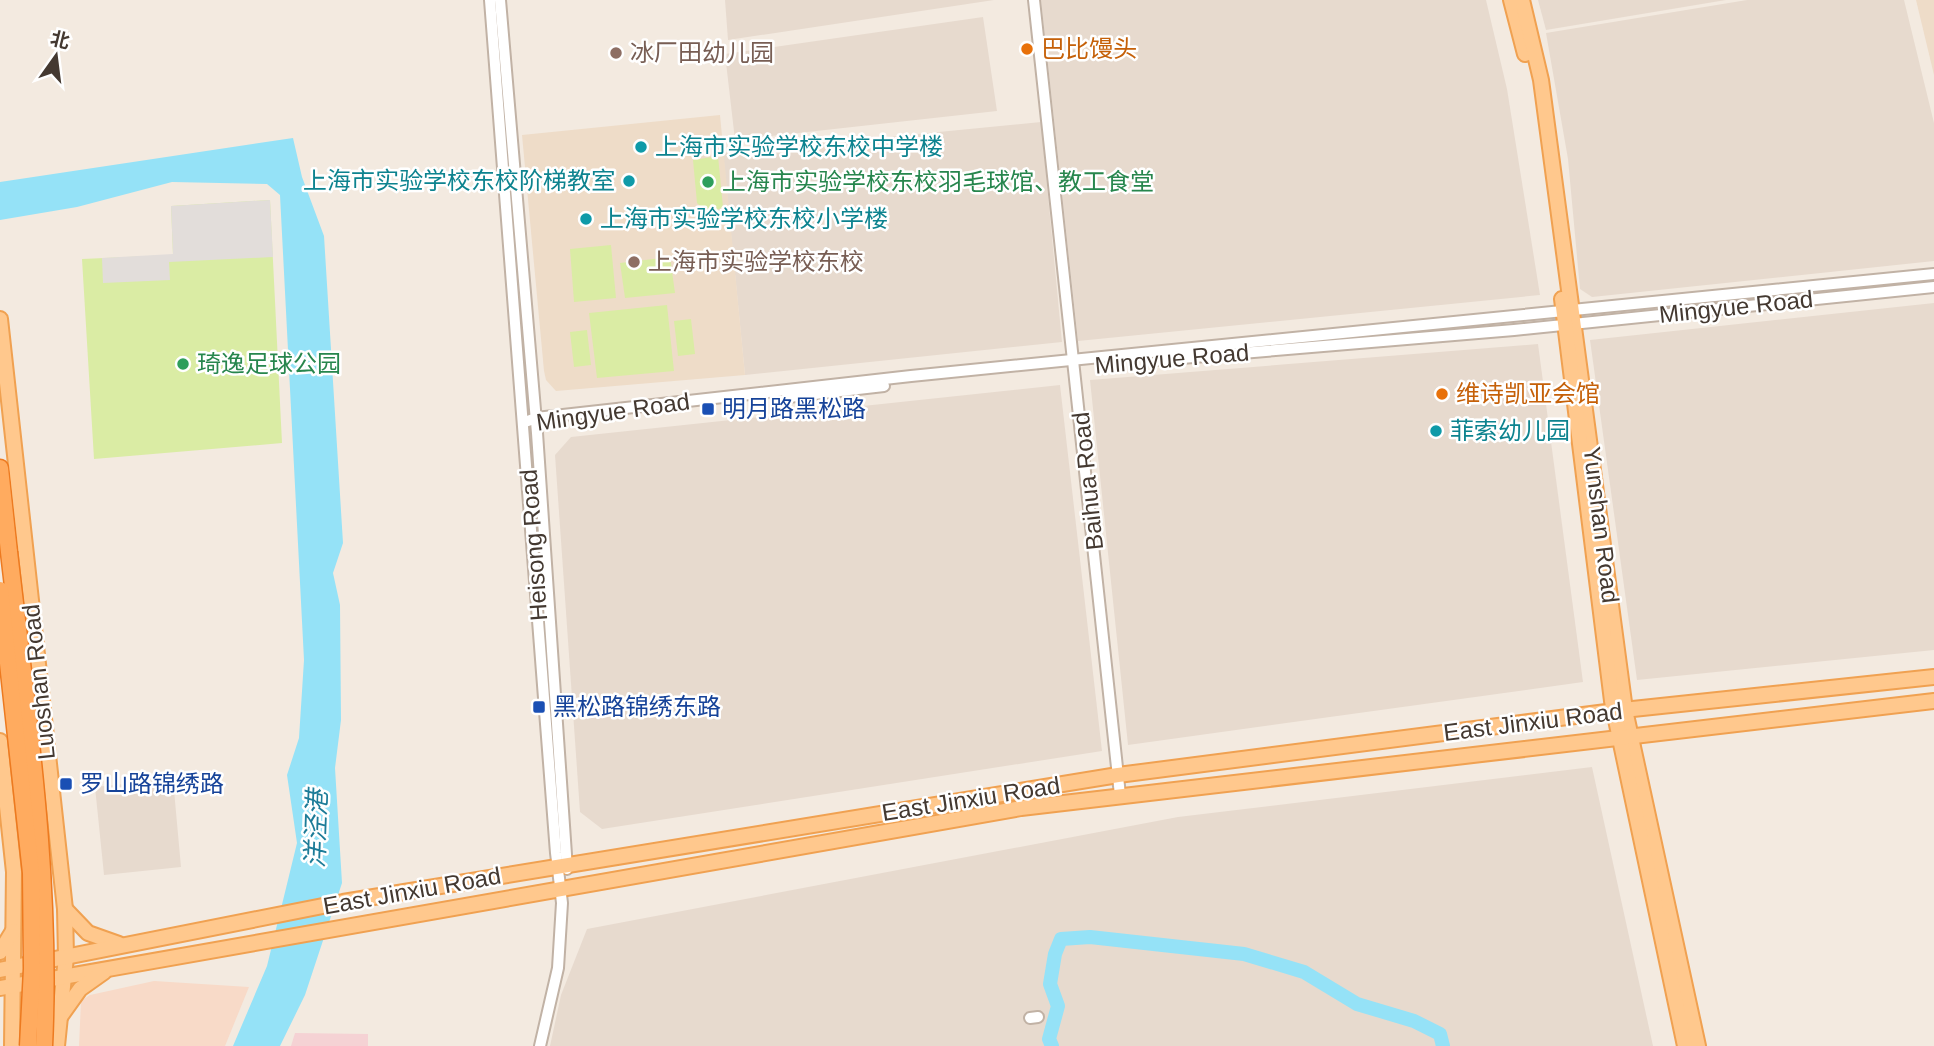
<svg xmlns="http://www.w3.org/2000/svg" width="1934" height="1046" font-family="Helvetica,'Noto Sans SC',sans-serif">
<style>
.residential{fill:#e7dace}
.commercial{fill:#f8dac8}
.education{fill:#eedcc8}
.medical{fill:#f5d2d4}
.green{fill:#daeca4}
.parking{fill:#e2ddda}
.water{fill:#95e2f7}
.lines{fill:none;stroke-linecap:round;stroke-linejoin:round}
.river{stroke:#95e2f7;stroke-width:14}
.minor-casing{stroke:#c1b2a5;stroke-width:14}
.major-casing{stroke:#f0a151;stroke-width:18}
.highway-casing{stroke:#ed7a20;stroke-width:19}
.minor{stroke:#fff;stroke-width:10}
.major{stroke:#ffc88d;stroke-width:14}
.highway{stroke:#ffab5f;stroke-width:16}
.highway-bridge-casing{stroke:#ed7a20;stroke-width:19;stroke-linecap:butt}
.highway-bridge{stroke:#ffab5f;stroke-width:16}
.food-dot{fill:#e8710a;stroke:#fff;stroke-width:2.5}
.education-dot{fill:#8d6e63;stroke:#fff;stroke-width:2.5}
.culture-dot{fill:#0f9aa8;stroke:#fff;stroke-width:2.5}
.leisure-dot{fill:#2e9e5b;stroke:#fff;stroke-width:2.5}
.transit-dot{fill:#1a4fb4;stroke:#fff;stroke-width:2.5}
.labels{text-anchor:middle;stroke-width:5;stroke-linejoin:round;paint-order:stroke}
.food-label{font-size:24px;fill:#c56008;stroke:#fff;text-anchor:start}
.education-label{font-size:24px;fill:#785e54;stroke:#fff;text-anchor:start}
.culture-label{font-size:24px;fill:#0d838f;stroke:#fff;text-anchor:start}
.leisure-label{font-size:24px;fill:#27864d;stroke:#fff;text-anchor:start}
.street-label{font-size:24px;fill:#443931;stroke:#fff}
.transit-label{font-size:24px;fill:#164399;stroke:#fff;text-anchor:start}
.water-label{font-size:26px;font-style:italic;fill:#1d7c98;stroke:#fff}
</style>
<rect width="100%" height="100%" fill="#f3eae0"/>
<g class="residential">
<polygon points="725,0 994,0 728,40"/>
<polygon points="1041,0 1486,0 1507,89 1540,295 1078,341"/>
<polygon points="1538,0 1726,0 1546,30"/>
<polygon points="1747,0 1904,0 1934,123 1934,261 1592,297 1580,289 1568,159 1546,33"/>
<polygon points="983,17 997,111 735,140 725,54"/>
<polygon points="1041,122 1062,342 745,375 723,153"/>
<polygon points="1934,303 1934,650 1637,680 1590,340"/>
<polygon points="1538,344 1583,682 1128,745 1090,380"/>
<polygon points="1060,385 1102,751 602,829 580,812 555,455 571,437"/>
<polygon points="1592,767 1653,1046 550,1046 561,995 587,929 1178,817"/>
<polygon points="173,779 181,867 104,875 95,787"/>
</g>
<polygon class="commercial" points="154,981 249,987 225,1046 79,1046 81,1001 90,995"/>
<g class="education">
<polygon points="1916,0 1934,0 1934,75"/>
<polygon points="720,115 745,375 556,391 546,380 544,371 522,135"/>
</g>
<polygon class="medical" points="295,1033 368,1034 368,1046 291,1046"/>
<g class="green">
<polygon points="718,156 723,207 709,214 697,203 693,160"/>
<polygon points="270,200 282,443 94,459 82,259 173,255 171,206"/>
<polygon points="611,245 616,298 574,302 570,249"/>
<polygon points="670,257 675,293 625,298 620,263"/>
<polygon points="667,305 674,371 597,378 589,313"/>
<polygon points="691,319 695,354 678,356 674,321"/>
<polygon points="587,330 591,365 574,367 570,332"/>
</g>
<polygon class="parking" points="270,200 273,257 169,262 170,280 103,283 102,258 173,254 171,206"/>
<polygon class="water" points="293,138 302,177 324,236 343,543 333,573 340,605 341,720 335,768 342,883 305,995 280,1046 233,1046 267,966 297,843 287,775 299,738 304,660 280,195 267,184 172,182 77,207 0,220 0,182"/>
<g class="lines">
<polyline class="river" points="1052,1046 1049,1039 1058,1006 1050,984 1055,954 1061,939 1090,937 1244,954 1304,972 1357,1004 1414,1021 1440,1034 1443,1046"/>
<g class="minor-casing">
<g id="minor">
<polyline points="490,0 556,853 562,903 558,968 540,1046"/>
<polyline points="500,0 537,433 567,869"/>
<polyline points="1034,0 1120,795"/>
<polyline points="1158,360 1514,330 1934,287"/>
<polyline points="788,397 884,386"/>
<polyline points="525,422 536,418 911,376 1934,274"/>
<polyline points="1030,1018 1038,1017"/>
</g>
</g>
<g class="major-casing">
<g id="major">
<polyline points="1511,0 1525,54"/>
<polyline points="1522,0 1541,80 1625,710 1698,1046"/>
<polyline points="1562,299 1612,701 1685,1046"/>
<polyline points="0,319 65,909 66,957 57,1046"/>
<polyline points="0,741 14,872 12,1046"/>
<polyline points="65,909 88,933 119,944"/>
<polyline points="0,952 13,931"/>
<polyline points="0,970 343,902 1118,775 1614,711 1934,677"/>
<polyline points="0,988 1021,808 1934,701"/>
<polyline points="60,1017 80,989 104,972"/>
</g>
</g>
<g class="highway-casing">
<polyline id="highway" points="0,468 9,552"/>
</g>
<use href="#minor" class="minor"/>
<use href="#major" class="major"/>
<use href="#highway" class="highway"/>
<g class="highway-bridge-casing">
<g id="highway-bridge">
<path d="M9,552C28,717 52,880 44,1046"/>
<polyline points="0,590 31,873 32,969 28,1046"/>
</g>
</g>
<use href="#highway-bridge" class="highway-bridge"/>
</g>
<g class="food-dot">
<circle cx="1027" cy="49" r="7"/>
<circle cx="1442" cy="394" r="7"/>
</g>
<g class="education-dot">
<circle cx="616" cy="53" r="7"/>
<circle cx="634" cy="262" r="7"/>
</g>
<g class="culture-dot">
<circle cx="641" cy="147" r="7"/>
<circle cx="629" cy="181" r="7"/>
<circle cx="586" cy="219" r="7"/>
<circle cx="1436" cy="431" r="7"/>
</g>
<g class="leisure-dot">
<circle cx="708" cy="182" r="7"/>
<circle cx="183" cy="364" r="7"/>
</g>
<g class="transit-dot">
<rect x="701" y="402" width="14" height="14" rx="3.5"/>
<rect x="532" y="700" width="14" height="14" rx="3.5"/>
<rect x="59" y="777" width="14" height="14" rx="3.5"/>
</g>
<g class="labels">
<g class="food-label">
<text x="1041" y="57">巴比馒头</text>
<text x="1456" y="402">维诗凯亚会馆</text>
</g>
<g class="education-label">
<text x="630" y="61">冰厂田幼儿园</text>
<text x="648" y="270">上海市实验学校东校</text>
</g>
<g class="culture-label">
<text x="655" y="155">上海市实验学校东校中学楼</text>
<text x="615" y="189" text-anchor="end">上海市实验学校东校阶梯教室</text>
<text x="600" y="227">上海市实验学校东校小学楼</text>
<text x="1450" y="439">菲索幼儿园</text>
</g>
<g class="leisure-label">
<text x="722" y="190">上海市实验学校东校羽毛球馆、教工食堂</text>
<text x="197" y="372">琦逸足球公园</text>
</g>
<g class="street-label">
<text transform="translate(1736 307) rotate(-6)" y="8">Mingyue Road</text>
<text transform="translate(1172 359) rotate(-5)" y="8">Mingyue Road</text>
<text transform="translate(613 412) rotate(-8)" y="8">Mingyue Road</text>
<text transform="translate(1088 481) rotate(-96)" y="8">Baihua Road</text>
<text transform="translate(1601 525) rotate(83)" y="8">Yunshan Road</text>
<text transform="translate(534 545) rotate(-94)" y="8">Heisong Road</text>
<text transform="translate(39 682) rotate(-96)" y="8">Luoshan Road</text>
<text transform="translate(1533 722) rotate(-7)" y="8">East Jinxiu Road</text>
<text transform="translate(971 799) rotate(-9)" y="8">East Jinxiu Road</text>
<text transform="translate(412 891) rotate(-10)" y="8">East Jinxiu Road</text>
</g>
<g class="transit-label">
<text x="722" y="417">明月路黑松路</text>
<text x="553" y="715">黑松路锦绣东路</text>
<text x="80" y="792">罗山路锦绣路</text>
</g>
<g class="water-label">
<text transform="translate(316 829) rotate(-88)" y="9">洋泾港</text>
</g>
</g>
<g transform="translate(56 56) rotate(14)" stroke="#ffffff" stroke-width="5" paint-order="stroke">
<path d="M0-5L12 26L0 18L-12 26Z" fill="#443931"/>
<text y="-10" font-size="19" font-weight="bold" text-anchor="middle" fill="#443931">北</text>
</g>
</svg>
